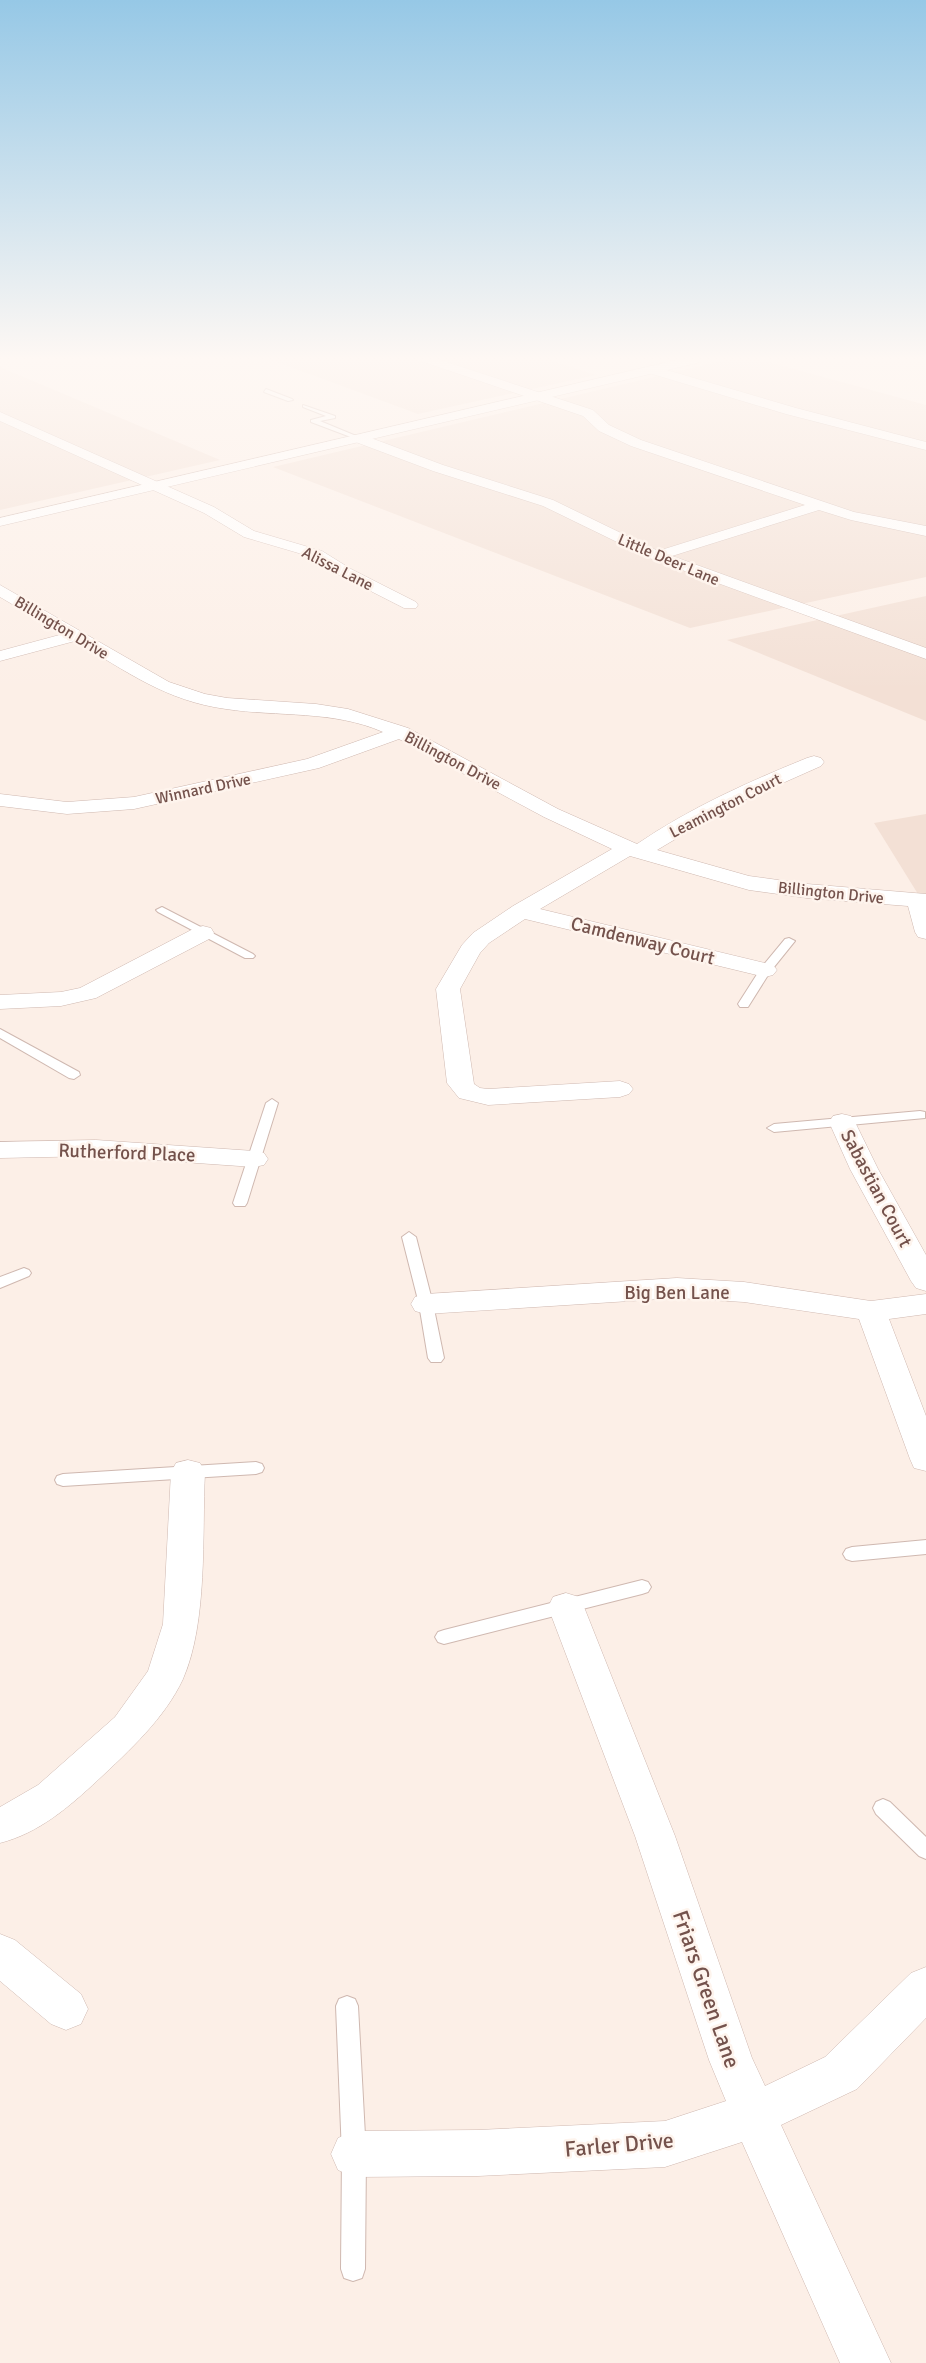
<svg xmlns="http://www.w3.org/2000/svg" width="926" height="2363" font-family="Signika,sans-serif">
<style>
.residential{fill:#f3e0d5}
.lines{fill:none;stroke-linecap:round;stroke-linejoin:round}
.service-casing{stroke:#cfb8b0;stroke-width:2}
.minor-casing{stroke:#cfb8b0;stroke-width:1}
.tertiary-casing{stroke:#cfb8b0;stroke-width:1}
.service{fill:#fff;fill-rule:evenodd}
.minor{fill:#fff;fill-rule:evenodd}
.tertiary{fill:#fff;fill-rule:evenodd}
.labels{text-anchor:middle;stroke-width:5;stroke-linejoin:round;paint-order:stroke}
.far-street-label{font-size:16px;fill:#74524c;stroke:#fef4ed}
.street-label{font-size:19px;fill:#74524c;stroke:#fef4ed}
.near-street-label{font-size:22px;fill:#74524c;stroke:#fef4ed}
</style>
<rect width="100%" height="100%" fill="#fcefe7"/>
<g class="residential">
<polygon points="269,359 547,359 596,375 418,414"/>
<polygon points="730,359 757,359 926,405 926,577 690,628 273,467"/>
<polygon points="0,367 220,460 0,510"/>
<polygon points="926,596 926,721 727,640"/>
<polygon points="926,814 926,907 874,823"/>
</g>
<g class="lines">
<g class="service-casing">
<g id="service">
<polygon points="266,389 292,399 293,400 288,401 264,392"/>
<polygon points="303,405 335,416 335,418 320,421 361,438 356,439 311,422 311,420 326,416 303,407"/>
<polygon points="162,907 253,954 255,956 253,958 245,958 158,912 156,910"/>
<polygon points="789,938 795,941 770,972 748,1007 740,1007 738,1004 761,968 785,939"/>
<polygon points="0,1029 79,1072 80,1075 74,1079 69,1078 0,1038"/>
<polygon points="272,1099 278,1103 247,1203 245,1206 235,1206 233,1203 266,1103"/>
<polygon points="920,1111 925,1112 925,1118 774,1132 767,1128 774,1124"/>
<polygon points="409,1232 416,1237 433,1304 444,1358 441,1362 431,1362 428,1358 419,1304 402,1237"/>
<polygon points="24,1268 29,1270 31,1273 29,1276 0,1288 0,1277"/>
<polygon points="256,1462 262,1464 264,1468 262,1472 256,1474 63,1486 57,1484 55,1480 57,1476 63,1474"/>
<polygon points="926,1540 926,1554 852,1561 846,1559 843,1554 846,1549 852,1547"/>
<polygon points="642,1580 648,1582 651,1587 648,1592 642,1594 444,1644 438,1642 435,1637 438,1632 444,1630"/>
<polygon points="883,1799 890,1802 926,1837 926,1859 919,1856 876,1814 873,1808 876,1802"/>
<polygon points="347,1996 355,1999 358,2006 366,2154 365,2269 362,2278 353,2281 344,2278 341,2269 342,2154 336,2006 339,1999"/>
</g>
</g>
<g class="minor-casing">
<g id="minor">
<polygon points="419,359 437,359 593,410 609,425 641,440 854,512 926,526 926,536 851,520 819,510 672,556 926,648 926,659 652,559 543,506 433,471 353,441 351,438 353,435 363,435 443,465 553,500 658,551 805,505 631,446 599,431 583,416 421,361"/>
<polygon points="653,366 796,408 926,442 926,450 786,414 649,373 647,370 649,367"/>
<polygon points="0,412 214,507 254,531 322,551 351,569 416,602 418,605 416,608 404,608 339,575 312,557 244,537 204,513 0,421"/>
<path d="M0,585L169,682L205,694L227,698L316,704L348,709L408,728L558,809L637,844C690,808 748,782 807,758L814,756L821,758L824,762L821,766L731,806L657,850L749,876L807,884L926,894V939L918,937L915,932L908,906L807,898L749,890L630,856L540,909L773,965L777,970L773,975L765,977L525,919L489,943L480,953L460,989L474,1084L480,1088L488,1089L620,1081L629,1084L633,1089L629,1094L620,1097L488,1105L459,1098L447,1083L436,989L462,945L473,933L513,906L612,849L544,817L399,739L319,768L134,809L67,814L0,806V794L67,802L134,797L307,759L383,732C333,710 278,717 226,709C166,701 126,671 75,641L0,661V651L63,634L0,597Z"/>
<polygon points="203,926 211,928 214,933 211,938 96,998 61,1006 0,1009 0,995 61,992 80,988 195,928"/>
<polygon points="842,1114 851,1116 855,1122 878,1169 926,1255 926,1291 916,1288 911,1281 850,1169 829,1122 833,1116"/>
<polygon points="96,1140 254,1151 264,1153 268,1159 264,1165 254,1167 96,1156 0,1158 0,1142"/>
<polygon points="677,1278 744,1282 871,1301 926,1294 926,1314 889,1319 926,1416 926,1471 914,1468 910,1459 859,1319 744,1302 677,1298 426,1314 415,1311 411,1304 415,1297 426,1294"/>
<path d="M188,1460L200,1463L205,1472C202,1534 208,1622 183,1679C165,1718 129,1751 98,1780C69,1807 39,1833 0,1843V1807L38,1785L115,1717L148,1671L163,1624L171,1472L176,1463Z"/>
<polygon points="566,1593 579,1597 584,1607 675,1836 752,2058 765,2086 825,2057 911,1973 926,1967 926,2018 857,2089 781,2125 891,2363 840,2363 742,2142 665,2167 478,2176 354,2177 338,2170 331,2154 338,2138 354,2131 478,2130 665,2121 726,2101 709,2060 635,1836 548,1607 553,1597"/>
<polygon points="0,1934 15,1940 81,1994 88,2009 81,2024 66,2030 51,2024 0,1981"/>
</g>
</g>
<g class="tertiary-casing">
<polygon id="tertiary" points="681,359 703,359 697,363 0,526 0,518"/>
</g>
<use href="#service" class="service"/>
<use href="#minor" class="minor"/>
<use href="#tertiary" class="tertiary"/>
</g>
<linearGradient id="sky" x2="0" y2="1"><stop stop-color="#96c8e6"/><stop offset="0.52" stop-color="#fef8f4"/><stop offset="1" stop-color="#fef8f4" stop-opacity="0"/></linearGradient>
<rect width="926" height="690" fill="url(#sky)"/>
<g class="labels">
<g class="far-street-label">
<text transform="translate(669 559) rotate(23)" y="6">Little Deer Lane</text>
<text transform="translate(338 568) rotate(27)" y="6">Alissa Lane</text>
<text transform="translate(62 627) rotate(31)" y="6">Billington Drive</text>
<text transform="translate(453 760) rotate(28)" y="6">Billington Drive</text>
<text transform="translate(203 788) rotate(-12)" y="6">Winnard Drive</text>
<text transform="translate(725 805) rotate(-27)" y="6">Leamington Court</text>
<text transform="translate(831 892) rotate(6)" y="6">Billington Drive</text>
</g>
<g class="street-label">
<text transform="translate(643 940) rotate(14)" y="7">Camdenway Court</text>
<text transform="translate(127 1152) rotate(2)" y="7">Rutherford Place</text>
<text transform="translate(877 1188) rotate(62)" y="7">Sabastian Court</text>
<text x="677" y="1299">Big Ben Lane</text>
</g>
<g class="near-street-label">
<text transform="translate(707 1989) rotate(71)" y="8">Friars Green Lane</text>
<text transform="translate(619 2144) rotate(-5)" y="8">Farler Drive</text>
</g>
</g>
</svg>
